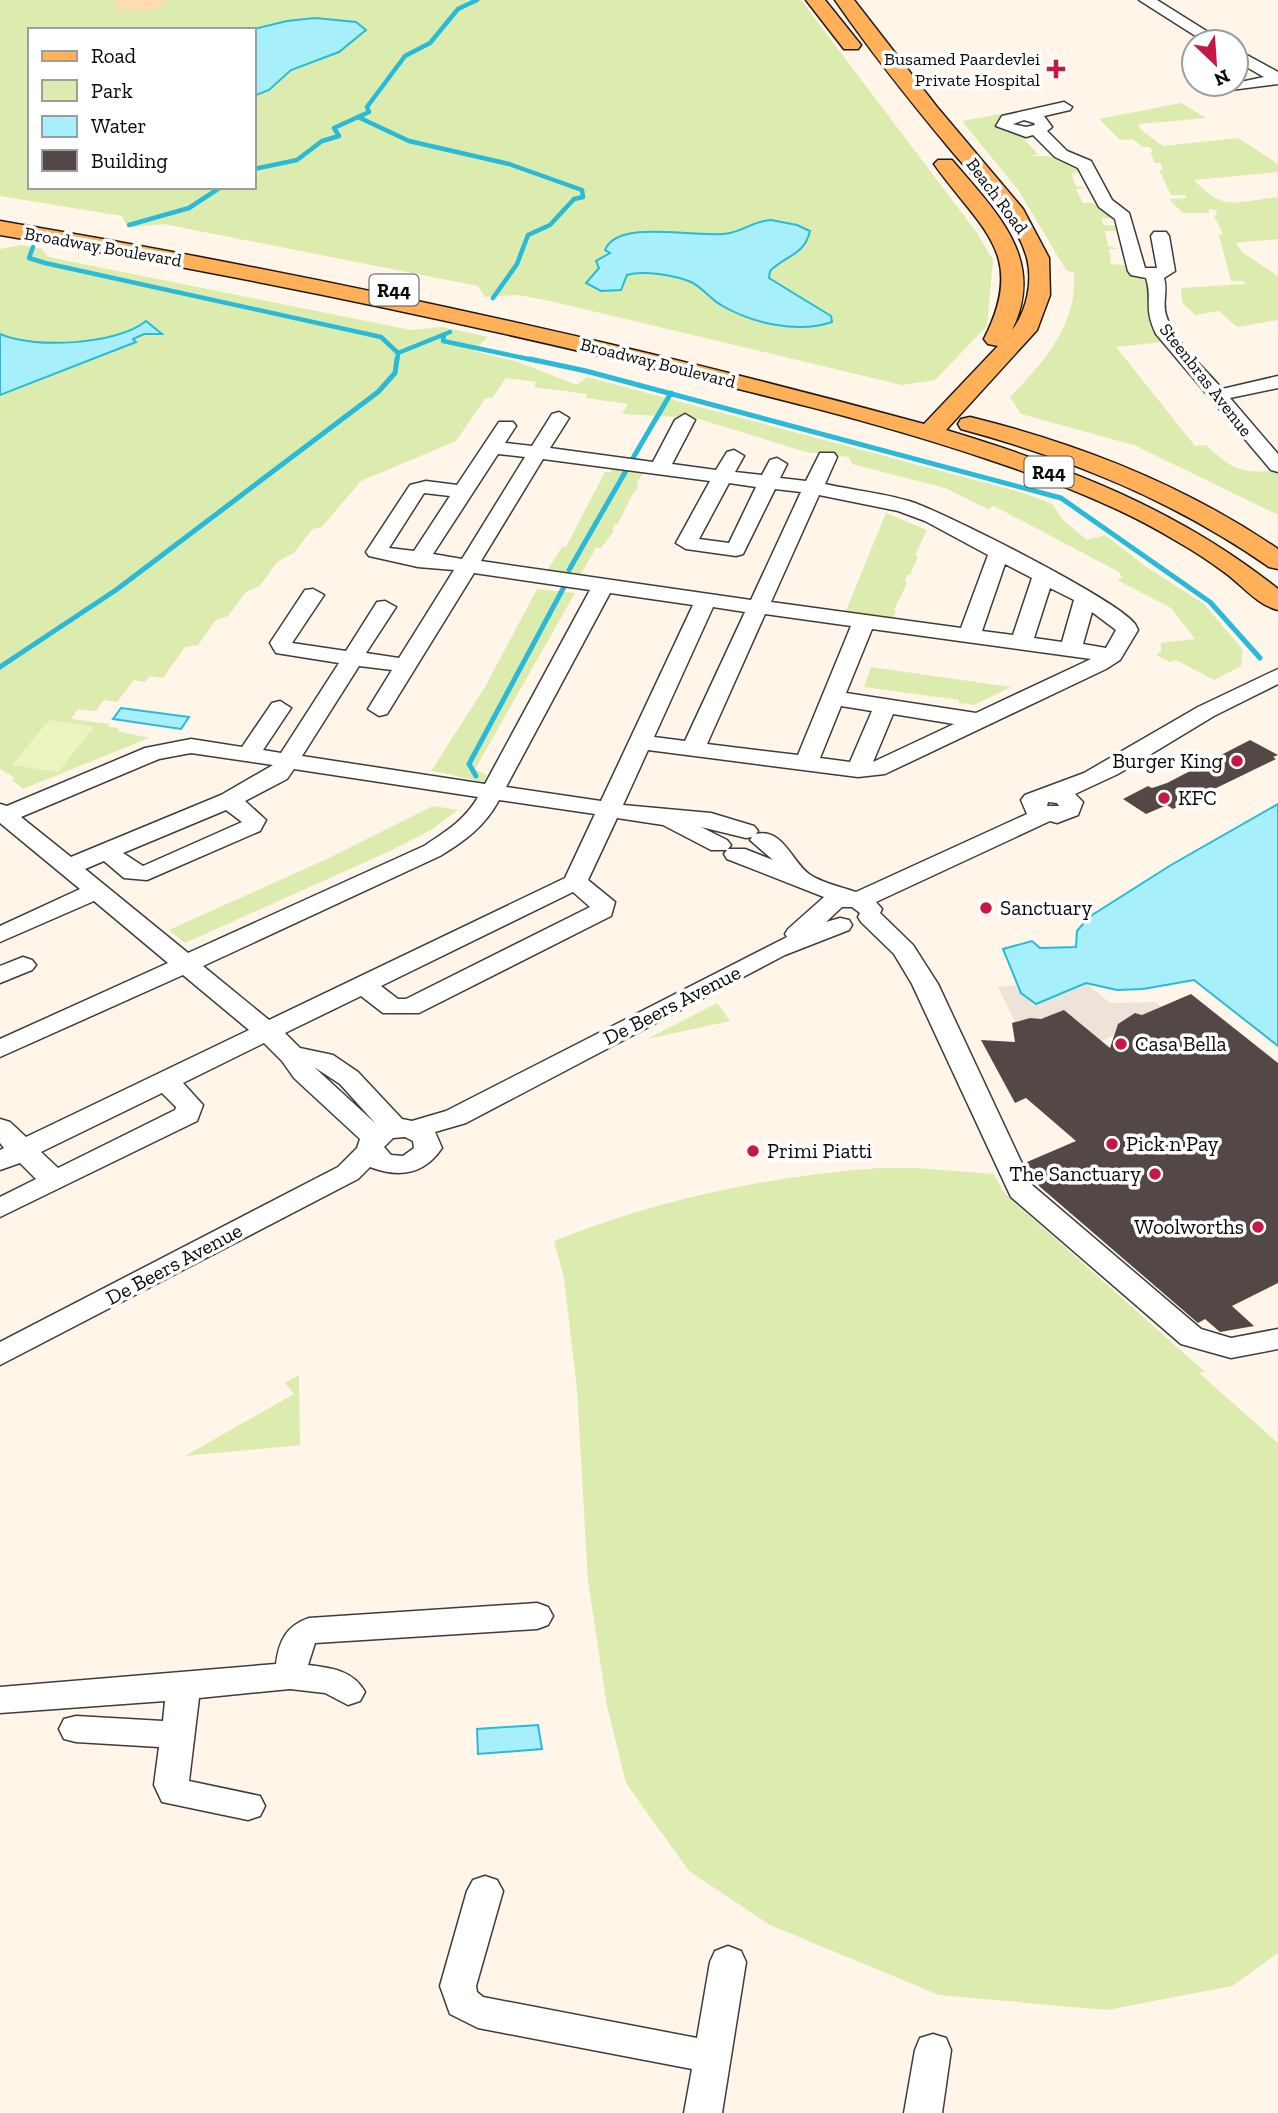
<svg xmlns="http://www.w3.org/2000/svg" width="1278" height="2113" font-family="'Zilla Slab',serif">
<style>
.green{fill:#dcecaf;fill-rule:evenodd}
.sand{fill:#ffdcb0}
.pitch{fill:#edf3c1}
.plaza{fill:#eee3d8}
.water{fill:#a7effb;stroke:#28bad8;stroke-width:2}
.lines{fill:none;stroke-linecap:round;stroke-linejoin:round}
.stream-far1{stroke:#28bad8;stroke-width:4.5}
.stream{stroke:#28bad8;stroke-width:5}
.building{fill:#544846}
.minor-casing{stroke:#3d3d3d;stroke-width:3}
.major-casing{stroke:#1b1b1b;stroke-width:3}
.minor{fill:#fff;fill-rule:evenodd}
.major{fill:#ffb058;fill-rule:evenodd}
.poi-dot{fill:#c51847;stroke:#fff;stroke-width:2.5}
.labels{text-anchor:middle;stroke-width:7;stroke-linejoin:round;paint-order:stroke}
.far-poi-label{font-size:18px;fill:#0a0a0a;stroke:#fff;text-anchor:end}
.far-street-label{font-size:18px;fill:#0a0a0a;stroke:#fff}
.shield{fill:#fff;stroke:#545454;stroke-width:2}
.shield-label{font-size:19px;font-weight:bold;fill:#0a0a0a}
.poi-label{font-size:21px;fill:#0a0a0a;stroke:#fff;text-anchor:start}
.street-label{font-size:21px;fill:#0a0a0a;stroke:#fff}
</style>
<rect width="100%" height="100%" fill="#fff5e8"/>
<g class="green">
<path d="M0,0H801L977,233L993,260L987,326L935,380L902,385L550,301L518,295L485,297L478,286L164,224L133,227L126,224L122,216L0,196ZM30,30H254V187H30Z"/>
<path d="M1181,103L1206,118L1139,124L1140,129L1163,146L1238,138L1278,164V172L1194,180C1225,212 1232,202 1278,197V239L1236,243L1243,253L1278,276V320L1237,327L1219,311L1195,315L1182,302L1181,288L1245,284L1244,281H1231L1219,235L1223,234L1214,216L1217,215L1216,210L1209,209V213H1183L1169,199L1187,198L1185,195H1171L1159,170H1163L1160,163H1155L1150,152H1153L1150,147H1143L1132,139L1120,140L1099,119Z"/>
<path d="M1012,112L995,123C1004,135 1020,134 1034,137L1024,139L1038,154L1028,157C1045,155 1071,155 1081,172L1071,173L1076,186L1088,188L1076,189L1083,203H1093L1114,218H1102L1103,225L1116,226L1117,231H1105L1108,246L1118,249H1109L1111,264L1124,265L1148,284V317L1162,342L1116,347L1195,446L1206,445C1230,467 1240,474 1273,471L1278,474V515L1134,445L1021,414L1010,397C1043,363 1078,324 1074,273L1066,270L1019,191L962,121Z"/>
<polygon points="21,245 42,249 48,257 411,330 442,327 488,337 473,351 518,362 577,385 587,377 1024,493 1052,504 1064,521 1087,540 1105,535 1145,566 1204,604 1243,650 1241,666 1214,680 1176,660 1170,662 1156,655 1161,651 1161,643 1195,639 1171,608 1117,580 1122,578 1119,572 994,506 988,509 945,488 852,464 849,457 806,452 696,418 622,414 628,404 586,398 587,394 534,387 536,382 506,378 493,397 485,399 456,441 361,481 322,527 312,529 295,552 277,562 260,586 246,592 228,616 216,620 198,645 185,647 163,678 150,676 145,682 134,680 117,702 104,700 96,711 78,709 71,719 110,724 108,727 119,728 118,731 149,738 23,789 12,780 15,778 0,769 0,249"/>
<polygon points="614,467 644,471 637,483 638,488 632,495 618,524 615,524 612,531 614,531 601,548 596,548 581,574 547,571 562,547 566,547 605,472 611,472"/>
<polygon points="886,513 927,530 915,555 918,556 910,575 907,575 905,582 907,583 894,610 896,611 893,618 845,613"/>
<path d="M537,589L575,593L475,769L487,775L484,782C465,779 449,773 431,771L485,687Z"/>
<polygon points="871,667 1011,687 974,705 959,703 959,700 864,687"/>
<polygon points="433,806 458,810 431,830 392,850 185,943 169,930 329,858"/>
<polygon points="717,1003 730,1021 647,1039"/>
<path d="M879,1168H917L994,1174L1005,1194L1205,1372L1199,1373L1278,1443V1953L1232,1986L1107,2010L939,1995L770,1925L689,1871L626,1783L607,1706L588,1581L577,1389L564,1278L554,1241C657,1200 767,1176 879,1168Z"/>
<polygon points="299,1375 300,1445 185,1456 294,1394 285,1383"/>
</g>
<path class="sand" d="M117,0H163L166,2C154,14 132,11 116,9L118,4L114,2Z"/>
<polygon class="pitch" points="49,720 94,727 58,772 12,765"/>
<polygon class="plaza" points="1087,984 1110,1003 1156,1002 1161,1007 1153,1011 1148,1021 1135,1014 1118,1024 1122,1032 1101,1041 1064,1010 1042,1020 1030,1018 1015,1022 998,987 1017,985 1021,993 1036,1005"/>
<g class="water">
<polygon points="315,18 356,22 366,30 339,52 291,70 269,90 254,96 254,30 250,30 287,21"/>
<path d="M771,220L797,225L810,231C804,256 787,254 770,271L769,278L831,316L832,322C798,334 751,323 721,305C710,299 702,287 691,282C675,275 642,270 627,275L621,290L601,291L586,283L599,268L596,261L610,253L605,250C618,217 701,240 730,233C744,230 755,221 771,220Z"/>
<path d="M146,321L162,334H144L133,339L136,342L0,395V334C33,349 117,345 146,321Z"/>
<polygon points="121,708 189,717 181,729 113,719"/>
<polygon points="1278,804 1278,1046 1194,980 1143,989 1117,990 1086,983 1036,1004 1021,993 1003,949 1032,941 1040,948 1076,947 1077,931 1089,917 1171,865"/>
<polygon points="538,1725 542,1749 478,1754 477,1729"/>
</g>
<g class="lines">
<g class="stream-far1">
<polyline points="358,117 409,141 509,164 582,190 583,197 574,199 550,225 528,235 517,264 493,298"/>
<polyline points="254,169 297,160 322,141 339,136 334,128 369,112 367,107 405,56 430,43 458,9 477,0"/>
<polyline points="129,225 189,208 221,187"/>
<polyline points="33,247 29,258 45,263 381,337 398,353 397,361"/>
<polyline points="444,335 443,341 538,361"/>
<polyline points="398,353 450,332"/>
</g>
<g class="stream">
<polyline points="530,359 586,371 1061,498 1210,602 1260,658"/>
<polyline points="633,458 671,393"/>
<polyline points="569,570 627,469"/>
<polyline points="0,667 116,590 378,392 395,373 397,359"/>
<polyline points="476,776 469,764 565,585"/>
</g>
</g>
<g class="building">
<polygon points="1250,740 1278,755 1273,757 1276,759 1173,809 1167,805 1146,814 1123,799 1148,786 1152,788 1167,783"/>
<polygon points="1191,994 1278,1063 1278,1283 1232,1306 1254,1326 1220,1332 1205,1319 1198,1323 1039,1186 1027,1162 1076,1141 1026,1098 1015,1103 981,1040 1015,1042 1012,1023 1030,1018 1041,1019 1064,1010 1110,1048 1118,1024 1135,1013 1142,1015"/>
</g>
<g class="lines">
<g class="minor-casing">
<g id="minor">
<polygon points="1139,0 1157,0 1224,42 1205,42"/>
<polygon points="1236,49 1278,72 1278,84 1231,90 1231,84 1264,77 1236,61"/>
<path d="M1064,102L1072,107L1070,110L1044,116L1052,127L1047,131L1067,151L1091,161L1112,200L1129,213L1145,268H1157L1151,236L1154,232H1166L1169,236L1175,271L1164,278C1168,291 1162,302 1166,315C1174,343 1204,367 1222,389L1278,376V388L1230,398L1278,454V472L1271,470L1156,334C1143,307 1153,300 1146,278L1131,275L1128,271L1115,219L1099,207L1078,168L1055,157L1033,135L1026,137L996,126L1002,116ZM1024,120L1034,123L1035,125L1026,127L1013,124Z"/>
<path d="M559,412L569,418L550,448L653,462L675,420L685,414L695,420L672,464L716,470L727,452L734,450L744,456L735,472L762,475L770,460L777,458L787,464L780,478L806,481L820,453H834L837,457L825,484C852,490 882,493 909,501C942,511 1118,600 1135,624L1138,630L1120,660L1106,669L885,774L858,777L648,750L623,805L711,813L754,826L758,831L756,834C783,828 792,862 809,874C822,883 841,887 856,892L1027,814L1021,800L1025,795L1084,773L1198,707L1278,669V684L1214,716L1118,774L1075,794L1083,802L1078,815L1057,823L1050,821L876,902L882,909L880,913L913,945L938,984L1032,1185L1201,1329L1231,1338L1278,1329V1349L1231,1358L1181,1344L1011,1197L912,984L894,954L861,922L858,917L860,913L852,907H842L826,922L840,918L849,920L852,925L849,930L785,955L466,1123L435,1132L442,1148C424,1175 399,1178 370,1167L358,1179L0,1365V1342L338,1167L357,1148L360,1139L294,1078L282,1061L264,1043L183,1083L203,1105L197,1121L0,1217V1197L36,1179L20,1163L0,1170V1150L4,1148L0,1143V1119L10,1122L26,1137L249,1030L183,975L0,1057V1039L168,963L94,901L0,942V926L80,889L0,823V804L7,806L145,748L191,739L242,747L272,703L280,701L291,708L263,750L281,753L339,663L276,653L270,643L305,590L313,589L324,595L292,643L346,651L377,602L385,601L396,607L366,653L399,658L454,570L418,567L369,556L366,552L410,485L426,481L457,485L499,422H513L516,426L505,443L532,446L552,414ZM498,454L525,457L462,559L433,554ZM543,459L710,481L676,543L686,549L736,556L743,554L775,489L801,492L751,600L481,561ZM729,483L756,487L729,543L699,539ZM424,493L450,496L414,551L389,548ZM819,495L898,511L925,521L988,555L961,628L771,602ZM1005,564L1032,578L1013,635L982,631ZM474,573L590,590L485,784L302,756L359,666L392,670L368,709L379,716L387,714ZM1050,588L1074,600L1062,642L1034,638ZM610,593L693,605L601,801L506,787ZM713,607L745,612L685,741L654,737ZM1092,612L1116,630L1106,648L1083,644ZM765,614L851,626L798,755L707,744ZM872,629L1091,659L976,713L846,693ZM841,706L872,711L850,762L820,758ZM893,714L954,724L873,762ZM191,753L273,765L221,795L71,857L21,817L159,759ZM294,769L478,797C465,820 445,832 424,846L188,953L85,869L104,861L124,878L147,880L260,831L266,820L245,801L287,779ZM499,800L595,814L565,878L269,1020L203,966L440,856C465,841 485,826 499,800ZM1048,802L1057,803L1059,806H1047ZM226,810L242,822L143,866L123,853ZM617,818L663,825L711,850H727L724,854L727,859L824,897L788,929L785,934L787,937L446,1111L412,1121L402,1119L358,1072L333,1055L300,1048L285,1033L361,996L383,1013H419L611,916L615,902L588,880ZM701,827L746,838L752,837L750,840L773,860L745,849H728L731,845L727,840ZM573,892L590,907L406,999H398L381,986ZM314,1067L340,1084L376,1124ZM162,1093L176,1107L175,1110L58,1168L41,1152ZM393,1138L405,1137L413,1141L414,1148L403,1156L391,1155L384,1147Z"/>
<polygon points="23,957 32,960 36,965 32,970 0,983 0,966"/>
<path d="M537,1603L548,1607L553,1616L548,1625L537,1629L315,1643L308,1665C331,1668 353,1670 365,1692L360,1701L348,1705L325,1693L290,1689L199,1698L189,1781L260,1796L265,1806L260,1816L248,1820L162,1802L154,1785L159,1747L76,1742L64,1739L59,1729L64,1719L76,1716L163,1721L165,1701L0,1713V1687L276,1664C279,1641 286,1626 309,1618Z"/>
<polygon points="485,1876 497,1880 503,1891 476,1986 477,1992 483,1997 697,2038 710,1962 715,1951 728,1946 741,1951 746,1962 722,2113 684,2113 692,2069 478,2028 450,2014 440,1986 467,1891 473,1880"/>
<polygon points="933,2034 946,2038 951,2050 942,2113 904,2113 915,2050 920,2038"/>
</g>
</g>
<g class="major-casing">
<g id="major">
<polygon points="806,0 825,0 861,45 858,49 844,49"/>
<path d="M835,0H854L937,107L1023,209L1049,258L1050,295L1037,330L946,430C1066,466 1179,510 1278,589V610C1257,605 1241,584 1224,572C1209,561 1194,551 1178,542C1119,506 1053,481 987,459C868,419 744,390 622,361C416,312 209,270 0,235V221C311,274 620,341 924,424L998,346L988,344L984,339C1028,253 980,229 934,164L938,160H952C995,211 1047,259 1012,330C1027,311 1033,281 1027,258C1015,215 978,183 950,149C910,101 870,51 835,0Z"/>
<path d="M970,417C1080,444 1184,485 1278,549V569L1269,567C1174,501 1072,459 961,429L958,424L961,419Z"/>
</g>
</g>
<use href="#minor" class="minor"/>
<use href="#major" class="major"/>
</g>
<g class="poi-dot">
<path d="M1052.5 58.5h7v7h7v7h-7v7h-7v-7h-7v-7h7z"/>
<circle cx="1237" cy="761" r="7"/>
<circle cx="1164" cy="798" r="7"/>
<circle cx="986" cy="908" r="7"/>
<circle cx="1121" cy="1044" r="7"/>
<circle cx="1112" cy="1144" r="7"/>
<circle cx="753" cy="1151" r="7"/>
<circle cx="1155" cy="1174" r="7"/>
<circle cx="1258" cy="1227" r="7"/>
</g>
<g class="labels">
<g class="far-poi-label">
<text x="1040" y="65">Busamed Paardevlei<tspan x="1040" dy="21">Private Hospital</tspan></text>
</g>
<g class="far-street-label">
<text transform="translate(997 196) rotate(53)" y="6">Beach Road</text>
<text transform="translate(103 247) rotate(10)" y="6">Broadway Boulevard</text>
<text transform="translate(658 363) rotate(14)" y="6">Broadway Boulevard</text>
<text transform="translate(1206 380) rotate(52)" y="6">Steenbras Avenue</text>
</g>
<g class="shield">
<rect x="369.5" y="274.5" width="49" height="31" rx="5"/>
<rect x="1024.5" y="456.5" width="49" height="31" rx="5"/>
</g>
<g class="shield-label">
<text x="394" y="297">R44</text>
<text x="1049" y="479">R44</text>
</g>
<g class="poi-label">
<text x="1223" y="768" text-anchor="end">Burger King</text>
<text x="1178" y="805">KFC</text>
<text x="1000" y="915">Sanctuary</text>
<text x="1135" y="1051">Casa Bella</text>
<text x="1126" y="1151">Pick n Pay</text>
<text x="767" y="1158">Primi Piatti</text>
<text x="1141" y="1181" text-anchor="end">The Sanctuary</text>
<text x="1244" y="1234" text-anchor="end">Woolworths</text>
</g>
<g class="street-label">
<text transform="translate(672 1005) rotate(-27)" y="7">De Beers Avenue</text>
<text transform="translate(174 1264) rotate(-28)" y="7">De Beers Avenue</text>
</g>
</g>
<rect x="28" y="28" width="228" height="161" fill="#ffffff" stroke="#9d9d9d" stroke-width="2"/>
<rect x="42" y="51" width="35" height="10" fill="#ffb058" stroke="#9d9d9d" stroke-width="2"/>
<text x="91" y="63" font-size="21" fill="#0a0a0a">Road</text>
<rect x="42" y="80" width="35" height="21" fill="#dcecaf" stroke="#9d9d9d" stroke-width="2"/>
<text x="91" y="98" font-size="21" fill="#0a0a0a">Park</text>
<rect x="42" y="116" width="35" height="21" fill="#a7effb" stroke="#9d9d9d" stroke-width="2"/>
<text x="91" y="133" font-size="21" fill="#0a0a0a">Water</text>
<rect x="42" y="150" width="35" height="21" fill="#544846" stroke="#9d9d9d" stroke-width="2"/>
<text x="91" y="168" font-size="21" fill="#0a0a0a">Building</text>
<g transform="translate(1215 63) rotate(155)"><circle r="33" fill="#ffffff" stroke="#9d9d9d" stroke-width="2"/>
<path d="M0-5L12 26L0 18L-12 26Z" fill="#c51847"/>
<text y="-10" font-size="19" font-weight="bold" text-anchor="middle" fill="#0a0a0a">N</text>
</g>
</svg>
